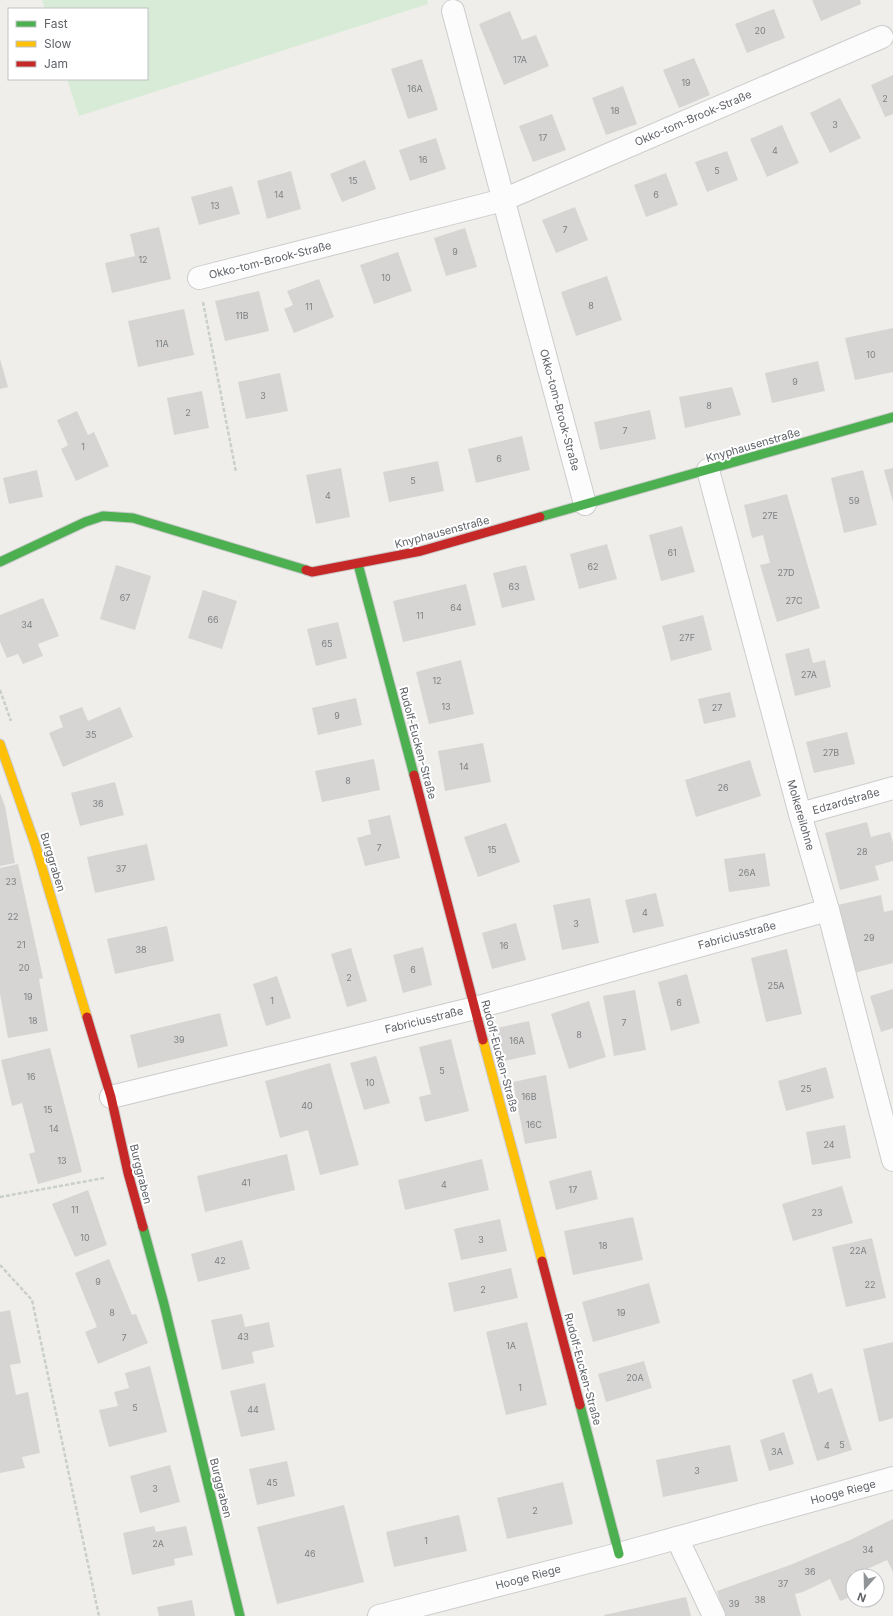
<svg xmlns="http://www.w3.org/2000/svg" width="893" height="1616" font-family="Inter,sans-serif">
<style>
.green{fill:#d8ebd6}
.building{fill:#d6d5d3}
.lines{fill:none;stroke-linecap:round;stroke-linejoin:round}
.street-casing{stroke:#cbcccc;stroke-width:24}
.fast-casing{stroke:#cacacb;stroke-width:11}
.slow-casing{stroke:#cacacb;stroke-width:11}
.jam-casing{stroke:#cacacb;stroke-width:11}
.path{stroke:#cacfcc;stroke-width:2.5;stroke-dasharray:4 2;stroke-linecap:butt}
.street{stroke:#fdfcfc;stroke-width:22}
.fast{stroke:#4caf50;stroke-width:9}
.slow{stroke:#ffc107;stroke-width:9}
.jam{stroke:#c62828;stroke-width:9}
.labels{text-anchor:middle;stroke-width:4;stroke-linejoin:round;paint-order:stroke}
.number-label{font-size:9px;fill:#7e8184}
.street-label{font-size:11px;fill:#5f6368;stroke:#fff}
</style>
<rect width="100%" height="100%" fill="#efeeea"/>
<polygon class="green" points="42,0 427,0 428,4 79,116 67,79 147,79 147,9 45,9"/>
<g class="building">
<polygon points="812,0 860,0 861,4 821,21"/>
<polygon points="774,9 785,38 747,53 735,24"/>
<polygon points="510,11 522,40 536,35 549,66 504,85 479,24"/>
<polygon points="694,58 710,95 679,108 663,70"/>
<polygon points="422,59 438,110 408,119 391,69"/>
<polygon points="893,75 893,114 885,117 871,85"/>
<polygon points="623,86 637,124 606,135 592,98"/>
<polygon points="840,98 861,138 830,153 810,113"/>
<polygon points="552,114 566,150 533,162 519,126"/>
<polygon points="782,125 799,163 767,177 750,139"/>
<polygon points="436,138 446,169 410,181 399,150"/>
<polygon points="727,151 738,180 707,192 695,162"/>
<polygon points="365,160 376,189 342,202 330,174"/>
<polygon points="291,171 301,209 267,219 257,181"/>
<polygon points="666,173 678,205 646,217 634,185"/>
<polygon points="232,186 240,214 199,225 191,197"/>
<polygon points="575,207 588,240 556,253 542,220"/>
<polygon points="159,227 171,279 112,293 105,263 135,256 130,234"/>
<polygon points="465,228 477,267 446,276 434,238"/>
<polygon points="398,252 412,291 374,304 360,265"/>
<polygon points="607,276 622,320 576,336 561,292"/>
<polygon points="319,279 334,317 294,333 284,309 293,305 287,291"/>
<polygon points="259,291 269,331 225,341 215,301"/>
<polygon points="184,309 194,355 138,367 128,321"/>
<polygon points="893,328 893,372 855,380 845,338"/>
<polygon points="0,359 8,387 0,389"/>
<polygon points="818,361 825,391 772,403 765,373"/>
<polygon points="280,373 288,411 246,419 238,382"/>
<polygon points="732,387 741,415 685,428 679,397"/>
<polygon points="202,391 209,428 174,435 167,398"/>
<polygon points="650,410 656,439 600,450 594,422"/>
<polygon points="77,411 88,435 94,432 109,466 76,481 61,449 68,445 57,420"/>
<polygon points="522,436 530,470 476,483 468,449"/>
<polygon points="438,461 444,491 389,502 383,472"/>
<polygon points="341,468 350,517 316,524 306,475"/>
<polygon points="893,468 893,502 884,470"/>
<polygon points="37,470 43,497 9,504 3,478"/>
<polygon points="863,470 877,525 844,533 831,478"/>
<polygon points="787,494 820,608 777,622 760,565 770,563 763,535 752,538 744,505"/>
<polygon points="682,526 695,572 661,581 649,535"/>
<polygon points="607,544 617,579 579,589 570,554"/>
<polygon points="116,565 151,576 135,630 100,619"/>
<polygon points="526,565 535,600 502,608 493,573"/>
<polygon points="466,584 476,625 403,642 393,601"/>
<polygon points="203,590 237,601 222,649 188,638"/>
<polygon points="43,598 59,636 38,644 43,656 23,664 18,654 7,658 0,642 0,615"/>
<polygon points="703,615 712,650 671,661 662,626"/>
<polygon points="338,622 347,658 316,666 307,629"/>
<polygon points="809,648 813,663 825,660 831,687 795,696 785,654"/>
<polygon points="461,660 474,714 429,724 416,672"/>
<polygon points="730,692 736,717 704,724 698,699"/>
<polygon points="356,698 362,725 318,735 312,708"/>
<polygon points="82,707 88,721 120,707 133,737 63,767 49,733 63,727 59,716"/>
<polygon points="847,732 855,764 814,773 806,742"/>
<polygon points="483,743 491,782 445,791 438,751"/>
<polygon points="374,759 380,790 322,802 315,771"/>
<polygon points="750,760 761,796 696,817 685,780"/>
<polygon points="115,782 124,815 80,826 71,793"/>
<polygon points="0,793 5,806 15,863 0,866"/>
<polygon points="390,815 400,858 365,866 357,838 371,834 368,820"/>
<polygon points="867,822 871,837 890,832 893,843 893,861 875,866 879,880 840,890 825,833"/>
<polygon points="506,823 520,862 478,877 464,837"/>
<polygon points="147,844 155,880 95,893 87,857"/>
<polygon points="765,853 770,886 729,892 724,859"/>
<polygon points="18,864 43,978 39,979 48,1031 8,1038 0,994 0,868"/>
<polygon points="656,893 664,926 633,933 625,900"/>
<polygon points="881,895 884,912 893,910 893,963 854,973 838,905"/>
<polygon points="590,898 599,943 562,950 553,905"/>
<polygon points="516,923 526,960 492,969 482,933"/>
<polygon points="167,926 174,961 115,974 107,939"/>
<polygon points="423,947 432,985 403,993 393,955"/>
<polygon points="351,948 367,1001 347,1007 331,954"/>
<polygon points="787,949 802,1014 766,1022 751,958"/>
<polygon points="687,974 700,1023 671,1031 658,982"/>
<polygon points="277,976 291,1018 266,1026 253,984"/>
<polygon points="893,989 893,1028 881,1032 870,996"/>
<polygon points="635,990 646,1050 614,1056 603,996"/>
<polygon points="589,1001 606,1057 569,1069 551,1014"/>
<polygon points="220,1013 228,1046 138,1068 130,1035"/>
<polygon points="529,1021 536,1054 504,1061 497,1028"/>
<polygon points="451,1039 469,1111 425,1122 419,1097 431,1094 419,1047"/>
<polygon points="50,1048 82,1172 38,1184 29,1154 35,1152 22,1103 12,1106 1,1060"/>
<polygon points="376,1056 390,1103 364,1110 350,1063"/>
<polygon points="330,1063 359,1165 320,1175 308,1130 280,1138 265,1081"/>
<polygon points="826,1067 834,1098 786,1111 778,1081"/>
<polygon points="546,1075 557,1138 525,1144 513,1082"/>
<polygon points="845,1125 851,1158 812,1165 806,1132"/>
<polygon points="287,1154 295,1190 205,1212 197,1176"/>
<polygon points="482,1159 489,1190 405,1210 398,1180"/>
<polygon points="591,1170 598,1199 556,1210 549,1181"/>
<polygon points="842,1186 853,1223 793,1241 782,1204"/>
<polygon points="88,1190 107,1245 75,1257 52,1204"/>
<polygon points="633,1217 643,1260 573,1275 564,1231"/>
<polygon points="500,1219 507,1251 461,1260 454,1229"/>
<polygon points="872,1238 886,1298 846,1307 832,1247"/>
<polygon points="242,1240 250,1269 198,1282 191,1254"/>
<polygon points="109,1259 132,1315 136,1314 148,1343 98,1364 85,1332 97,1327 75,1273"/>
<polygon points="511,1268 518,1298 454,1312 448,1283"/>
<polygon points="649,1283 660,1323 593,1342 582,1302"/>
<polygon points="10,1310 21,1363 10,1365 16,1395 28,1392 40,1453 22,1457 25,1468 0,1473 0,1312"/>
<polygon points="242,1314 245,1327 269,1322 274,1347 252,1352 254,1363 222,1370 211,1320"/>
<polygon points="527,1322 547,1405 506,1415 486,1332"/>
<polygon points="893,1342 893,1418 879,1422 863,1349"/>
<polygon points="644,1361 652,1388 606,1402 598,1374"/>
<polygon points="150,1366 167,1432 109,1447 99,1410 118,1406 114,1392 129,1388 125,1373"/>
<polygon points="812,1373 818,1393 832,1388 852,1450 817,1461 792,1380"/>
<polygon points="265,1383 275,1430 241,1437 230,1391"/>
<polygon points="784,1432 794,1464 769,1471 760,1440"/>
<polygon points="730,1445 738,1481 663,1497 656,1460"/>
<polygon points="287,1461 295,1496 257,1505 249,1469"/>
<polygon points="170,1465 180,1502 140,1513 130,1476"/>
<polygon points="563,1482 573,1524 507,1539 497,1498"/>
<polygon points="344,1505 364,1582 277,1604 257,1527"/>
<polygon points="459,1515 467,1551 394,1567 386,1532"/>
<polygon points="893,1519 893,1572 887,1560 865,1570 852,1572 853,1596 840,1601 830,1579 803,1592 795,1594 801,1616 724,1616 717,1591 790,1565 850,1540"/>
<polygon points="154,1526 156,1532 186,1526 193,1555 174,1559 175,1565 132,1575 123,1533"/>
<polygon points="686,1597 691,1616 604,1616 604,1615"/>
<polygon points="192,1600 195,1616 159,1616 157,1607"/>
</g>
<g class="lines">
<g class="street-casing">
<g id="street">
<polyline points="453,11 585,504"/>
<polyline points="199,278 503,200 882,37"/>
<polyline points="708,470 800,814 828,910 893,1160"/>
<polyline points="800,814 893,788"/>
<polyline points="111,1097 475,1008 828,910"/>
<polyline points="677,1538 714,1616"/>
<polyline points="379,1616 619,1554 893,1478"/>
</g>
</g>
<g class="fast-casing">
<g id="fast">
<polyline points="540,517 893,417"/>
<polyline points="0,562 85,522 103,516 133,518 306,570"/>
<polyline points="358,564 414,775"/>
<polyline points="143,1227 164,1304 240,1616"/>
<polyline points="580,1405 619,1554"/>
</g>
</g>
<g class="slow-casing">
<g id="slow">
<polyline points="0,744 35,844 87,1017"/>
<polyline points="483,1040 542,1261"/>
</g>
</g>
<g class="jam-casing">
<g id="jam">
<polyline points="306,570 312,572 421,551 540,517"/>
<polyline points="414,775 483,1040"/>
<polyline points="87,1017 111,1097 128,1173 143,1227"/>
<polyline points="542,1261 580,1405"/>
</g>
</g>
<g class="path">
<polyline points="203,302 236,472"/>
<polyline points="0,690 11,721"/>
<polyline points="0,1197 104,1178"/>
<polyline points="0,1265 32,1300 99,1616"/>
</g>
<use href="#street" class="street"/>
<use href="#fast" class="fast"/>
<use href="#slow" class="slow"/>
<use href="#jam" class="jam"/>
</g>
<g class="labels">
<g class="number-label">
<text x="760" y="34">20</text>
<text x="520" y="63">17A</text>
<text x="686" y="86">19</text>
<text x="415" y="92">16A</text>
<text x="885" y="102">2</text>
<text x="615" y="114">18</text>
<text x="835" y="128">3</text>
<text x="543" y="141">17</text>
<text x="775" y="154">4</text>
<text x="423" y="163">16</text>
<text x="717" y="174">5</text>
<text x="353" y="184">15</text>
<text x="279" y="198">14</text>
<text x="656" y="198">6</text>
<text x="215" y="209">13</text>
<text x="565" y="233">7</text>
<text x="455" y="255">9</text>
<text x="143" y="263">12</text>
<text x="386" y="281">10</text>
<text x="591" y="309">8</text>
<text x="309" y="310">11</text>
<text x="242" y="319">11B</text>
<text x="162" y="347">11A</text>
<text x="871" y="358">10</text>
<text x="795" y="385">9</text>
<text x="263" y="399">3</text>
<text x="709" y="409">8</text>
<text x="188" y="416">2</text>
<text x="625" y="434">7</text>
<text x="83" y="450">1</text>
<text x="499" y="462">6</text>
<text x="413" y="484">5</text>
<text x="328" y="499">4</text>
<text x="854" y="504">59</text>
<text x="770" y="519">27E</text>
<text x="672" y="556">61</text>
<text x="593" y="570">62</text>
<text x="786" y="576">27D</text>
<text x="514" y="590">63</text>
<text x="125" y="601">67</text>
<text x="794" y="604">27C</text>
<text x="456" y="611">64</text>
<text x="420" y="619">11</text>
<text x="213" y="623">66</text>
<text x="27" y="628">34</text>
<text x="687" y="641">27F</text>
<text x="327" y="647">65</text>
<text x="809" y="678">27A</text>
<text x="437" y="684">12</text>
<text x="446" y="710">13</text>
<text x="717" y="711">27</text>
<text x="337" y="719">9</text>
<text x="91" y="738">35</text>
<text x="831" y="756">27B</text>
<text x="464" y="770">14</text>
<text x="348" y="784">8</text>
<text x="723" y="791">26</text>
<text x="98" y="807">36</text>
<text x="379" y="851">7</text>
<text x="492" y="853">15</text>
<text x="862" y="855">28</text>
<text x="121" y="872">37</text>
<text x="747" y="876">26A</text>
<text x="11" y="885">23</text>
<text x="645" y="916">4</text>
<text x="13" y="920">22</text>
<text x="576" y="927">3</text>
<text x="869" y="941">29</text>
<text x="21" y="948">21</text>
<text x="504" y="949">16</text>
<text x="141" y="953">38</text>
<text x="24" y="971">20</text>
<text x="413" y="973">6</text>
<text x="349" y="981">2</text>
<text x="776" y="989">25A</text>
<text x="28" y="1000">19</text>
<text x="272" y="1004">1</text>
<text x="679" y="1006">6</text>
<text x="33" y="1024">18</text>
<text x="624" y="1026">7</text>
<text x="579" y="1038">8</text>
<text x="179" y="1043">39</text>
<text x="517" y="1044">16A</text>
<text x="442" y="1074">5</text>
<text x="31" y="1080">16</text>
<text x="370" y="1086">10</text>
<text x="806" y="1092">25</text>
<text x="529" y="1100">16B</text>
<text x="307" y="1109">40</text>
<text x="48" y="1113">15</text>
<text x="534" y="1128">16C</text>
<text x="54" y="1132">14</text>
<text x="829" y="1148">24</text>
<text x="62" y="1164">13</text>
<text x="246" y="1186">41</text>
<text x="444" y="1188">4</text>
<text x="573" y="1193">17</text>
<text x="75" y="1213">11</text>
<text x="817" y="1216">23</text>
<text x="85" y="1241">10</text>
<text x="481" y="1243">3</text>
<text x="603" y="1249">18</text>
<text x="858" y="1254">22A</text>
<text x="220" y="1264">42</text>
<text x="98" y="1285">9</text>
<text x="870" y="1288">22</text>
<text x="483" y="1293">2</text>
<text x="112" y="1316">8</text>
<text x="621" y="1316">19</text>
<text x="243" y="1340">43</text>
<text x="124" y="1341">7</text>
<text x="511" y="1349">1A</text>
<text x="635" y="1381">20A</text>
<text x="520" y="1391">1</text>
<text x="135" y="1411">5</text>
<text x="253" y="1413">44</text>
<text x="842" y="1448">5</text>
<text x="827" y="1449">4</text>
<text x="777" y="1455">3A</text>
<text x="697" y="1474">3</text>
<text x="272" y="1486">45</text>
<text x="155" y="1492">3</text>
<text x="535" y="1514">2</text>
<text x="426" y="1544">1</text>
<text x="158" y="1547">2A</text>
<text x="868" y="1553">34</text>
<text x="310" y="1557">46</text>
<text x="810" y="1575">36</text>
<text x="783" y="1587">37</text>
<text x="760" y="1603">38</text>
<text x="734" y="1607">39</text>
</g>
<g class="street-label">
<text transform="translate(693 118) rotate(-23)" y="4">Okko-tom-Brook-Straße</text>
<text transform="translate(270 260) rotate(-14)" y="4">Okko-tom-Brook-Straße</text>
<text transform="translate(560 410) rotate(75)" y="4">Okko-tom-Brook-Straße</text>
<text transform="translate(753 445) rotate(-16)" y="4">Knyphausenstraße</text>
<text transform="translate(442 532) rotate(-15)" y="4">Knyphausenstraße</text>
<text transform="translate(418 743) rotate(75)" y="4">Rudolf-Eucken-Straße</text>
<text transform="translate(846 801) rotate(-16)" y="4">Edzardstraße</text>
<text transform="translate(801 815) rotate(74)" y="4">Molkereilohne</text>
<text transform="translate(53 862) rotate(73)" y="4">Burggraben</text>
<text transform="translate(737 935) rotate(-15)" y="4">Fabriciusstraße</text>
<text transform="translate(424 1020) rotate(-14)" y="4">Fabriciusstraße</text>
<text transform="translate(500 1056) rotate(75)" y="4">Rudolf-Eucken-Straße</text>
<text transform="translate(141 1174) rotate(76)" y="4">Burggraben</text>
<text transform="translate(583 1369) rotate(75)" y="4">Rudolf-Eucken-Straße</text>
<text transform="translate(221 1488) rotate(76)" y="4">Burggraben</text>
<text transform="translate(843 1492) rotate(-15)" y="4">Hooge Riege</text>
<text transform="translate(528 1577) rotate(-15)" y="4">Hooge Riege</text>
</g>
</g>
<rect x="8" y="8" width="140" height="72" fill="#ffffff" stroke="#bfc1c3"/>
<rect x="16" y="21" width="20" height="6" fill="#4caf50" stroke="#bfc1c3"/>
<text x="44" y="28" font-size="12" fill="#5f6368">Fast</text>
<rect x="16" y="41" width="20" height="6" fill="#ffc107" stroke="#bfc1c3"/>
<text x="44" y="48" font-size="12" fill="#5f6368">Slow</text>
<rect x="16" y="61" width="20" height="6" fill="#c62828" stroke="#bfc1c3"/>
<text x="44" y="68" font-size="12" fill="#5f6368">Jam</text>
<g transform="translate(865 1588) rotate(200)"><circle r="19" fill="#ffffff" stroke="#bfc1c3"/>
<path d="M0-3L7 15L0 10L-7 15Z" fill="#919496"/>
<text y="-6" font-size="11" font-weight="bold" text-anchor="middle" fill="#5f6368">N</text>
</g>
</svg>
